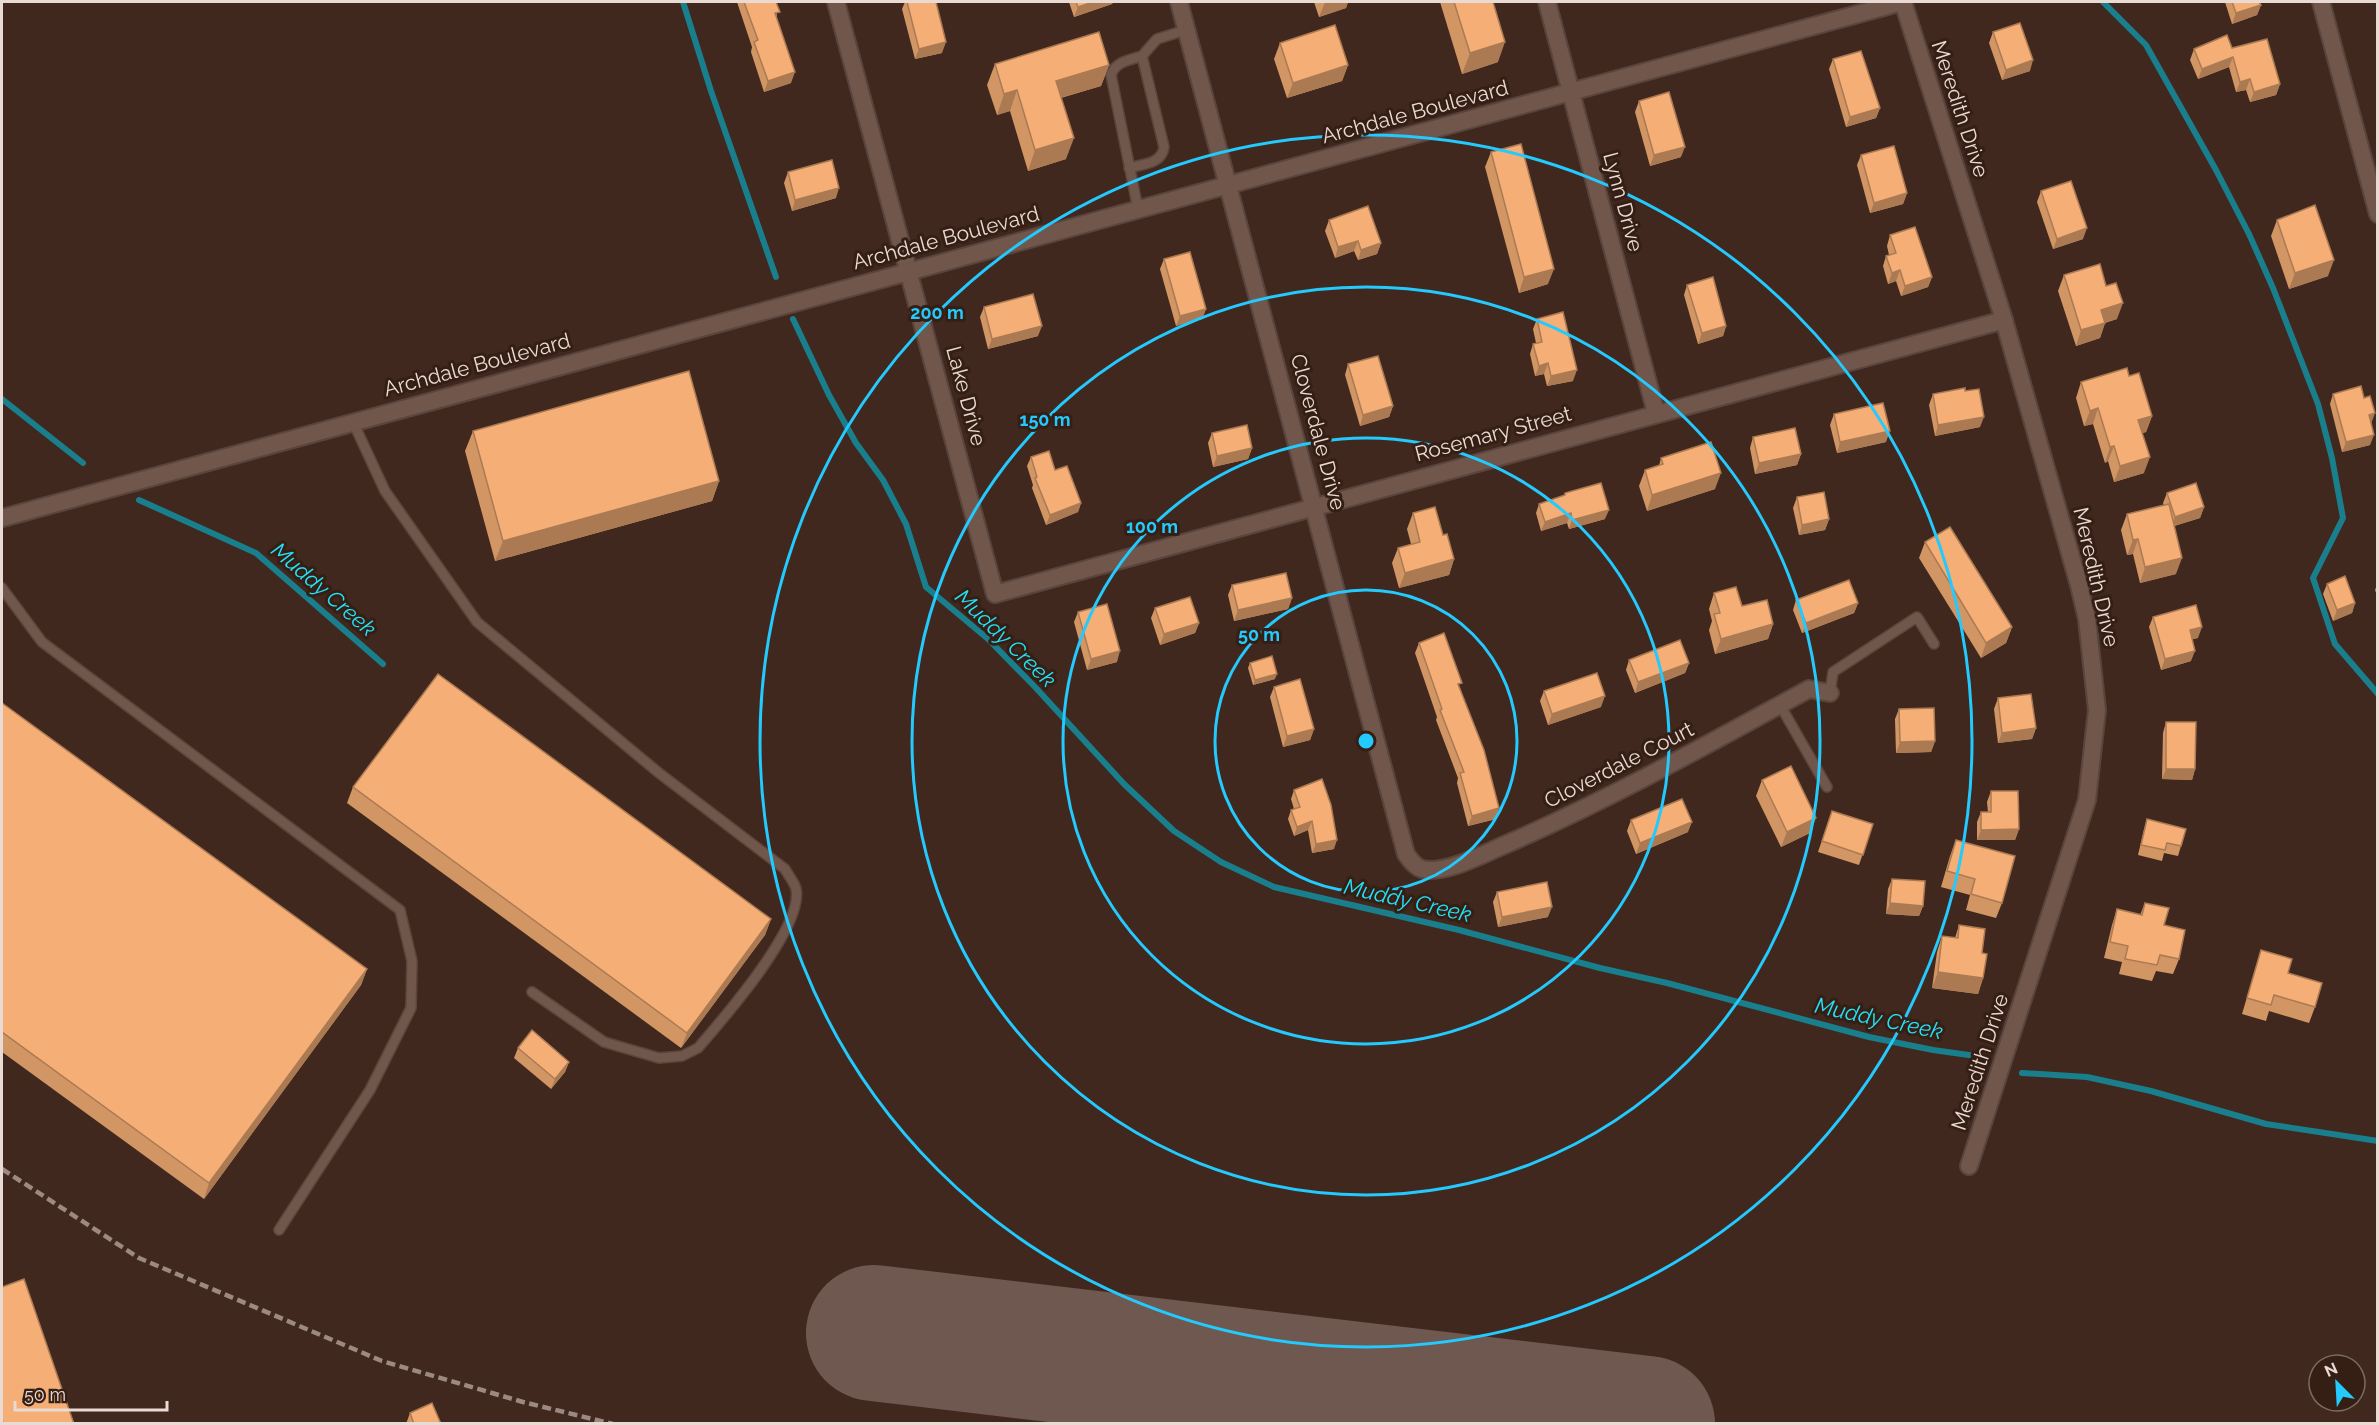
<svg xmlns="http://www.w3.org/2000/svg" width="2379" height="1425" font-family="Raleway,sans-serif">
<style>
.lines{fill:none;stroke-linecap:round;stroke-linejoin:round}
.stream{stroke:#1a7f8c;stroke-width:6}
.runway{stroke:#6e5850;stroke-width:136}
.service-casing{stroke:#59453d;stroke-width:12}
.minor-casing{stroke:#59453d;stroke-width:20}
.service{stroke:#70564b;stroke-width:9}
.minor{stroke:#70564b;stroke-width:16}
.rail{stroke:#9c8981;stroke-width:4.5;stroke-dasharray:9 4.5;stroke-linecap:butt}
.wall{fill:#d29665}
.shaded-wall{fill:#ab7a53}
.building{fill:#f4ae76;stroke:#ab7a53;stroke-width:1.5}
.ring{fill:none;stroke:#24c9fe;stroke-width:3}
.labels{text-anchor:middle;stroke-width:6;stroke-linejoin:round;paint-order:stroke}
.street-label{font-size:21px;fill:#eadad4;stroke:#351f15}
.water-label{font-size:22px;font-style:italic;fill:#21e3f9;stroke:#351f15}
.centre{fill:#24c9fe;stroke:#351f15;stroke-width:3}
.ring-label{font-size:18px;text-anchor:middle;font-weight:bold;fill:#24c9fe;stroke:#351f15;stroke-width:6;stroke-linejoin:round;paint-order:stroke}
</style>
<rect width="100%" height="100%" fill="#40281f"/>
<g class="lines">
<g class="stream">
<polyline points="683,2 711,91 776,277"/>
<polyline points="2103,2 2146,45 2216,170 2249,234 2273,288 2318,404 2332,458 2343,518 2313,578 2335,644 2378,694"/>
<polyline points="793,319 829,395 856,443 883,480 906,524 926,587 988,639 1036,688 1124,784 1174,831 1221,862 1274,887 1459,930 1600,968 1667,983 1869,1037 1933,1050 1983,1057"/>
<polyline points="2,399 83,463"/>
<polyline points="139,500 256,553 383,664"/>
<polyline points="2022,1073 2087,1077 2151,1091 2266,1124 2378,1141"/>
</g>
<polyline class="runway" points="874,1333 1647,1424"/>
<g class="service-casing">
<g id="service">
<polyline points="1142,56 1157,39 1186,30"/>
<path d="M1129,168C1143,164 1162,164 1164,147L1142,56C1129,60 1115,62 1111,75L1138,209"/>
<path d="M353,422L385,491L477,622L659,773L785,869C788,875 795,883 796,889C804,927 723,1019 698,1048L682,1056L659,1058L604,1042L532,992"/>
<polyline points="2,588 42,642 400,910 412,961 411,1008 370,1090 279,1230"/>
<polyline points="1830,693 1833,672 1917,617 1934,644"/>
<polyline points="1780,705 1827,787"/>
</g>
</g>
<g class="minor-casing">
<g id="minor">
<polyline points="836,2 995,594 2004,320"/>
<path d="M1179,2L1406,854C1410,860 1415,867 1422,869C1446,875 1487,852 1509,843C1612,798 1710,743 1809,689L1830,693"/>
<polyline points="1547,2 1656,413"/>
<polyline points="1903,2 2004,320 2079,585 2087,619 2097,710 2087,800 1969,1166"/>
<polyline points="2321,2 2378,214"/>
<polyline points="2,518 1902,2"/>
</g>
</g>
<use href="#service" class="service"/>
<use href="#minor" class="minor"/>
<polyline class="rail" points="2,1169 139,1258 382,1361 523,1402 613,1424"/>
</g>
<g class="wall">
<polygon points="737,2 776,2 777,19 791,83 764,92 751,52 752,47"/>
<polygon points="905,2 936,2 942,53 915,59 902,9"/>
<polygon points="1069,2 1113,2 1112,4 1074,17"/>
<polygon points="1314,2 1348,2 1346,8 1319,17"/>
<polygon points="1440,2 1493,2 1498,62 1462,74"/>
<polygon points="2225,2 2259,2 2261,5 2257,15 2232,24"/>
<polygon points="1993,32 2030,71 2002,80 1989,43"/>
<polygon points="1280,43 1348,65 1342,81 1287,98 1274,59"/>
<polygon points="2232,48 2280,84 2276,95 2250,102 2246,90 2236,92 2229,67 2198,79 2190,60 2194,49"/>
<polygon points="1833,59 1880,108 1876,118 1846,127 1829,69"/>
<polygon points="995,64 1109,65 1101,86 1061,98 1066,159 1028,171 1010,111 997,115 987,85"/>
<polygon points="1639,101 1681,157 1650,166 1635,112"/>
<polygon points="1491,152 1548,284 1519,293 1485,167"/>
<polygon points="1861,155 1907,193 1903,204 1870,213 1857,165"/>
<polygon points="788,172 836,198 792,211 784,183"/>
<polygon points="2041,191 2083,239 2053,249 2037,202"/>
<polygon points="1329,220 1381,243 1377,254 1358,260 1354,251 1335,258 1325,231"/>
<polygon points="2277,220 2328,276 2289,289 2271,236"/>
<polygon points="1890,235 1932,277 1928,287 1901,296 1896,281 1888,284 1883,266 1886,256 1889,255 1887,246"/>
<polygon points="1164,259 1206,309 1202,319 1176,326 1160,269"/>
<polygon points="2064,275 2117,319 2105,323 2100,338 2076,346 2058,291"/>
<polygon points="1687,285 1726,326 1723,336 1698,344 1684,295"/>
<polygon points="984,307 1038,336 988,349 980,317"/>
<polygon points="1537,319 1573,381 1547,386 1544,374 1535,376 1530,354 1533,344 1536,343 1533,329"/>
<polygon points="1348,364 1393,406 1389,417 1360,426 1345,375"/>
<polygon points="2129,376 2152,416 2146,432 2142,433 2144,473 2114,482 2108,461 2105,463 2093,424 2084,426 2076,398 2081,382"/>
<polygon points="1965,391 1980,427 1935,436 1929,405 1933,394"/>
<polygon points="2333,394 2364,398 2371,423 2370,445 2342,452 2330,404"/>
<polygon points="1834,414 1886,442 1837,453 1830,425"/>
<polygon points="473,431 719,481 712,501 495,561 465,451"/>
<polygon points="1212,433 1252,448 1248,459 1213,467 1208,443"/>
<polygon points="1753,437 1801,454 1797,465 1755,474 1750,448"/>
<polygon points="1031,457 1055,470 1081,503 1078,512 1046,525 1032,488 1033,485 1027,466"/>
<polygon points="1661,458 1715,489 1647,511 1639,486 1645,470 1659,466"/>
<polygon points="1565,493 1605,519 1569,529 1567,523 1541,531 1536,513 1539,504 1564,496"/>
<polygon points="2167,493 2204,507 2200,518 2174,526 2176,574 2140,583 2133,554 2127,555 2121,530 2127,514 2164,506 2163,503"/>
<polygon points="1797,497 1829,519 1825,530 1799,535 1793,508"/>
<polygon points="1413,513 1443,535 1454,559 1449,575 1399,588 1392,563 1398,548 1411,544 1407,529"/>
<polygon points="1925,542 2012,627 2006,643 1981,658 1919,558"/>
<polygon points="2378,582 2378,598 2375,590"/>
<polygon points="2327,584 2355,603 2352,613 2333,621 2323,594"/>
<polygon points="1232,585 1292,598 1288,609 1234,621 1228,595"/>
<polygon points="1714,593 1773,624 1768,639 1715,654 1709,630 1712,621 1709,609"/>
<polygon points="1796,600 1858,603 1854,613 1802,633 1793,610"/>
<polygon points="1155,608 1199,623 1195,633 1160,645 1151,618"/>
<polygon points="1078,612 1117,662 1087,670 1074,622"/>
<polygon points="2153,617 2198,638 2192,639 2191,661 2161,670 2149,627"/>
<polygon points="1419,643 1460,688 1496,819 1468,826 1457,783 1458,778 1436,720 1437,717 1415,653"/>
<polygon points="1629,660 1689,663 1685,673 1635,693 1626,670"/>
<polygon points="1250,663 1275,679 1253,685 1248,668"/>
<polygon points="1274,687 1314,729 1310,740 1283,747 1270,697"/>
<polygon points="1544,691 1601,707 1548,725 1540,701"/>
<polygon points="1998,698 2036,728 2032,739 1998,743 1994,709"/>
<polygon points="2,703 367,969 361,985 204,1199 2,1052"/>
<polygon points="1899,709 1935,741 1931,752 1896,753 1895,719"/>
<polygon points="2166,722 2195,769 2192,780 2162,779 2163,733"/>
<polygon points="1762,780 1810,833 1781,847 1756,796"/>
<polygon points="353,787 771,919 765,935 681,1048 347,803"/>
<polygon points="1294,790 1334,849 1312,853 1308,830 1294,836 1288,819 1291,810 1294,809 1291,799"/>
<polygon points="1991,791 2019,829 2015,840 1977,840 1977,822 1981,812 1988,812 1987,802"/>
<polygon points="1832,811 1873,824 1859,865 1818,852"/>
<polygon points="2147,819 2181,846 2178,856 2164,853 2162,861 2138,855 2144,830"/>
<polygon points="1631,820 1688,832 1636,854 1627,831"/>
<polygon points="1956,840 2002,903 1996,918 1966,910 1970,895 1941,887 1950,856"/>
<polygon points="1892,879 1923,906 1919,916 1886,914 1888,889"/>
<polygon points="1497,892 1548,917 1498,927 1493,902"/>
<polygon points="2145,903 2164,925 2179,959 2173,974 2156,971 2152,981 2119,974 2122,962 2104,958 2112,925 2117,909 2140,915"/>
<polygon points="1959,925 1983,978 1978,994 1932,988 1937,952 1942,936 1955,938"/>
<polygon points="2261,950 2288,973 2315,1007 2309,1023 2269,1011 2266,1021 2242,1014"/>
<polygon points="518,1048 569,1062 565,1072 551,1089 514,1058"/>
<polygon points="410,1413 441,1424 406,1424"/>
</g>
<g class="shaded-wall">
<polygon points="1093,2 1113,2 1112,4 1074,17 1078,7"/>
<polygon points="1325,2 1348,2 1346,8 1319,17"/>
<polygon points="2261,5 2257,15 2232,24 2236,13"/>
<polygon points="946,42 942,53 915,59 919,49"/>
<polygon points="1505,42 1498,62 1462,74 1470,53"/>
<polygon points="2233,57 2229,67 2198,79 2202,69"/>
<polygon points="2033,60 2030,71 2002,80 2006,70"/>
<polygon points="1109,65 1101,86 1049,101 1056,81"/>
<polygon points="1348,65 1342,81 1287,98 1293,83"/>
<polygon points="795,72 791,83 764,92 768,81"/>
<polygon points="2250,79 2246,90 2236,92 2240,82"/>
<polygon points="2280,84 2276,95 2250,102 2254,92"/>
<polygon points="1017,90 1010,111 997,115 1004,94"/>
<polygon points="1880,108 1876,118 1846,127 1850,117"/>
<polygon points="1074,138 1066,159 1028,171 1035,150"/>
<polygon points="1685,147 1681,157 1650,166 1654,155"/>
<polygon points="839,188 836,198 792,211 795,200"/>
<polygon points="1907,193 1903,204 1870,213 1874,203"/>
<polygon points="2087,228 2083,239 2053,249 2057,239"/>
<polygon points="1358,241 1354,251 1335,258 1338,247"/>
<polygon points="1381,243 1377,254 1358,260 1361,250"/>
<polygon points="2334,260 2328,276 2289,289 2295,273"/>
<polygon points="1554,269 1548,284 1519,293 1524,277"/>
<polygon points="1900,270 1896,281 1888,284 1892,273"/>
<polygon points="1932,277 1928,287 1901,296 1905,286"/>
<polygon points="2123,303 2117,319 2096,325 2101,310"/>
<polygon points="1206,309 1202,319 1176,326 1180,316"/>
<polygon points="2105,323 2100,338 2076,346 2081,330"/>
<polygon points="1042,326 1038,336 988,349 992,339"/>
<polygon points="1726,326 1723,336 1698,344 1702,333"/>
<polygon points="1548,363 1544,374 1535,376 1539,366"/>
<polygon points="1577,370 1573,381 1547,386 1551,376"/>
<polygon points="1393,406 1389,417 1360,426 1363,415"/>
<polygon points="2098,408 2093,424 2084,426 2090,411"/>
<polygon points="2375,413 2371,424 2369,415"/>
<polygon points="2152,416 2146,432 2133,436 2138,420"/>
<polygon points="1984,417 1980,427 1935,436 1938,425"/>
<polygon points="1890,431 1886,442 1837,453 1840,442"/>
<polygon points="2374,435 2370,445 2342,452 2346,442"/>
<polygon points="2114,446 2108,461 2105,463 2110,447"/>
<polygon points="1252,448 1248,459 1213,467 1217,456"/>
<polygon points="1801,454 1797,465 1755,474 1759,463"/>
<polygon points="2150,457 2144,473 2114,482 2120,466"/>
<polygon points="1721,473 1715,489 1647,511 1652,495"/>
<polygon points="719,481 712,501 495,561 503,541"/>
<polygon points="1081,503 1078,512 1046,525 1050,515"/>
<polygon points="2204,507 2200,518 2171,527 2175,517"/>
<polygon points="1609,510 1605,519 1569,529 1572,520"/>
<polygon points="1571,513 1567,523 1541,531 1545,522"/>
<polygon points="1829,519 1825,530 1799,535 1802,525"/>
<polygon points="2138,539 2133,554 2127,555 2133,540"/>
<polygon points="2182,558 2176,574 2140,583 2145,567"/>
<polygon points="1454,559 1449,575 1399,588 1405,573"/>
<polygon points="1292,598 1288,609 1234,621 1238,610"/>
<polygon points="1858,603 1854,613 1802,633 1806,623"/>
<polygon points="2355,603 2352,613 2333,621 2337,610"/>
<polygon points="1199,623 1195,633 1160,645 1164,634"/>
<polygon points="1773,624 1768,639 1715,654 1721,639"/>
<polygon points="2012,627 2006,643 1981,658 1986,643"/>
<polygon points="2202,627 2198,638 2186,641 2190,630"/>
<polygon points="1120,651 1117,662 1087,670 1091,659"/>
<polygon points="2195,651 2191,661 2161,670 2165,659"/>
<polygon points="1689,663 1685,673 1635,693 1638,682"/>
<polygon points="1277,674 1275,679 1253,685 1255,680"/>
<polygon points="1605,696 1601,707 1548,725 1552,714"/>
<polygon points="2036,728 2032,739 1998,743 2002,733"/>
<polygon points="1314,729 1310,740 1283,747 1287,736"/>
<polygon points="1935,741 1931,752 1896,753 1900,742"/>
<polygon points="2166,769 2195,769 2192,780 2162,779"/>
<polygon points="1499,808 1496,819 1468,826 1472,816"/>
<polygon points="1816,818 1810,833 1781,847 1787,832"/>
<polygon points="1312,821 1308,830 1294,836 1297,827"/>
<polygon points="1692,822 1688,832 1636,854 1640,843"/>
<polygon points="2019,829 2015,840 1977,840 1981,830"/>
<polygon points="1337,840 1334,849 1312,853 1316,844"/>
<polygon points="1890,903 1923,906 1919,916 1886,914"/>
<polygon points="1552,907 1548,917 1498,927 1502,917"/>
<polygon points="771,919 765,935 681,1048 687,1033"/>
<polygon points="367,969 361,985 204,1199 209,1183"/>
<polygon points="1938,972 1983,978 1978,994 1932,988"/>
<polygon points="569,1062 565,1072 551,1089 555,1079"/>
</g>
<g class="building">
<polygon points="744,2 776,2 780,12 775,13 795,72 768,81 754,42 758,40"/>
<polygon points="907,2 936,2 946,42 919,49"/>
<polygon points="1076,2 1093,2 1078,7"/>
<polygon points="1454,2 1493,2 1505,42 1470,53"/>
<polygon points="2232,2 2259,2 2261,5 2236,13"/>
<polygon points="2020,23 2033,60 2006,70 1993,32"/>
<polygon points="1335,25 1348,65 1293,83 1280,43"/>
<polygon points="1099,32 1109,65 1056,81 1074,138 1035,150 1017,90 1004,94 995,64"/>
<polygon points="2227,35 2232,48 2267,39 2280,84 2254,92 2250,79 2240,82 2233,57 2202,69 2194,49"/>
<polygon points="1861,51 1880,108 1850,117 1833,59"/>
<polygon points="1669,92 1685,147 1654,155 1639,101"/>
<polygon points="1521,144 1554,269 1524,277 1491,152"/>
<polygon points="1894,146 1907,193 1874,203 1861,155"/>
<polygon points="832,160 839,188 795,200 788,172"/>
<polygon points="2071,181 2087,228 2057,239 2041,191"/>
<polygon points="2315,205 2334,260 2295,273 2277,220"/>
<polygon points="1368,206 1381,243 1361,250 1358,241 1338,247 1329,220"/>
<polygon points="1915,227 1932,277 1905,286 1900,270 1892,273 1886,256 1896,253 1890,235"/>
<polygon points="1190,252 1206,309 1180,316 1164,259"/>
<polygon points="2100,264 2106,286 2116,283 2123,303 2101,310 2105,323 2081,330 2064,275"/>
<polygon points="1713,277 1726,326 1702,333 1687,285"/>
<polygon points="1033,294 1042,326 992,339 984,307"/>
<polygon points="1563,312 1577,370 1551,376 1548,363 1539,366 1533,344 1542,342 1537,319"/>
<polygon points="1378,356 1393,406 1363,415 1348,364"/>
<polygon points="2127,368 2129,376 2139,373 2152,416 2138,420 2150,457 2120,466 2114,446 2110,447 2098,408 2090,411 2081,382"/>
<polygon points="689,371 719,481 503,541 473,431"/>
<polygon points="2361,386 2364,398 2370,396 2375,413 2369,415 2374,435 2346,442 2333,394"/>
<polygon points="1965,388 1965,391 1979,389 1984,417 1938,425 1933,394"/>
<polygon points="1883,403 1890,431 1840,442 1834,414"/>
<polygon points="1247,425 1252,448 1217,456 1212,433"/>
<polygon points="1795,428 1801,454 1759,463 1753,437"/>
<polygon points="1711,442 1721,473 1652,495 1645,470 1663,464 1661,458"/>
<polygon points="1049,451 1055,470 1067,466 1081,503 1050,515 1035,478 1037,477 1031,457"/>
<polygon points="1601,483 1609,510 1572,520 1571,513 1545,522 1539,504 1565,495 1565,493"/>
<polygon points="2196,483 2204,507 2175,517 2167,493"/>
<polygon points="1824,492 1829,519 1802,525 1797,497"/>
<polygon points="2169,504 2182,558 2145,567 2138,539 2133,540 2127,514"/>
<polygon points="1435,507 1443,535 1447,534 1454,559 1405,573 1398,548 1420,542 1413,513"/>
<polygon points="1950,527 2012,627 1986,643 1925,542"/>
<polygon points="1286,573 1292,598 1238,610 1232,585"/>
<polygon points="2345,576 2355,603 2337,610 2327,584"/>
<polygon points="1849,580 1858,603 1806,623 1796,600"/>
<polygon points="1736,587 1742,606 1767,600 1773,624 1721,639 1714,614 1720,613 1714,593"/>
<polygon points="1190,597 1199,623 1164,634 1155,608"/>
<polygon points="1107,604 1120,651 1091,659 1078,612"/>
<polygon points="2196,605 2202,627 2190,630 2195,651 2165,659 2153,617"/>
<polygon points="1444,633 1462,683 1458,684 1484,750 1499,808 1472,816 1460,773 1464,772 1440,710 1442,709 1419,643"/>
<polygon points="1680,640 1689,663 1638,682 1629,660"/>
<polygon points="1272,656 1277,674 1255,680 1250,663"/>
<polygon points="1597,673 1605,696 1552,714 1544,691"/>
<polygon points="438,674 771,919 687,1033 353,787"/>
<polygon points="1300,679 1314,729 1287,736 1274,687"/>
<polygon points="2031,694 2036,728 2002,733 1998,698"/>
<polygon points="2,703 367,969 209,1183 2,1032"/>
<polygon points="1934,708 1935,741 1900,742 1899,709"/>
<polygon points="2166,722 2196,722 2195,769 2166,769"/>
<polygon points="1791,766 1816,818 1787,832 1762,780"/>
<polygon points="1322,779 1331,805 1337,840 1316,844 1312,821 1297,827 1291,810 1300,807 1294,790"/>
<polygon points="1991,791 2018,791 2019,829 1981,830 1981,812 1991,812"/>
<polygon points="1682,799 1692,822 1640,843 1631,820"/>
<polygon points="1832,811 1873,824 1863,855 1822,841"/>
<polygon points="2147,819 2186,829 2181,846 2167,843 2165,850 2141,845"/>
<polygon points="1956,840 2015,856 2002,903 1971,894 1975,879 1947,871"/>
<polygon points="1892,879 1925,881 1923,906 1890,903"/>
<polygon points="1547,882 1552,907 1502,917 1497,892"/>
<polygon points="2145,903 2169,908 2164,925 2185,930 2179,959 2160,955 2157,965 2125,959 2128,946 2110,942 2117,909 2142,915"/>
<polygon points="1959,925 1985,929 1982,953 1987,954 1983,978 1938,972 1942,936 1958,938"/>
<polygon points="2261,950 2292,959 2288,973 2322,983 2315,1007 2274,995 2271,1005 2247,998"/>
<polygon points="532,1030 569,1062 555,1079 518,1048"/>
<polygon points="24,1279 74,1424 3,1424 2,1419 2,1287"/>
<polygon points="432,1403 441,1424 414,1424 410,1413"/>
</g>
<g class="ring">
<circle cx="1366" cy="741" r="151"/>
<circle cx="1366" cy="741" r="303"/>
<circle cx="1366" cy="741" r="454"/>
<circle cx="1366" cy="741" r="606"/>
</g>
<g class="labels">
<g class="street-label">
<text transform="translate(1960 109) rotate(72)" y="7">Meredith Drive</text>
<text transform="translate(1415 112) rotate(-15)" y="7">Archdale Boulevard</text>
<text transform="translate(1623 202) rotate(75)" y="7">Lynn Drive</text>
<text transform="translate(946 238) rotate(-15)" y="7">Archdale Boulevard</text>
<text transform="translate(477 365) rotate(-15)" y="7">Archdale Boulevard</text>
<text transform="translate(966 396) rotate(75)" y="7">Lake Drive</text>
<text transform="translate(1318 432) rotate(75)" y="7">Cloverdale Drive</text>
<text transform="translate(1493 434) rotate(-15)" y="7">Rosemary Street</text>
<text transform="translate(2096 577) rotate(77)" y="7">Meredith Drive</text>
<text transform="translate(1619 765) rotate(-27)" y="7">Cloverdale Court</text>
<text transform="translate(1980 1062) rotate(-72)" y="7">Meredith Drive</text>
</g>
<g class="water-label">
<text transform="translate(324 589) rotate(41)" y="8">Muddy Creek</text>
<text transform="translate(1006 638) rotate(44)" y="8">Muddy Creek</text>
<text transform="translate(1408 900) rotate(13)" y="8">Muddy Creek</text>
<text transform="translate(1879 1018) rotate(12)" y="8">Muddy Creek</text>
</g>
</g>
<circle cx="1366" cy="741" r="9" class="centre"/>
<g class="ring-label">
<text x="937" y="319">200 m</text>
<text x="1045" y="426">150 m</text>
<text x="1152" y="533">100 m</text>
<text x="1259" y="641">50 m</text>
</g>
<rect width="2379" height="1425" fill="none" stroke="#eadad4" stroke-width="6"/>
<g transform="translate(2337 1383) rotate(336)"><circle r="28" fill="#351f15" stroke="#7d6a61" stroke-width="1.5"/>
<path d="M0-4.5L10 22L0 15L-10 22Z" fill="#24c9fe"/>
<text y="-9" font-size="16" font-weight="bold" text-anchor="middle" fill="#eadad4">N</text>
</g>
<path d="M15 1401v9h152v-9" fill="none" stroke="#eadad4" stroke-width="3"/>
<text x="24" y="1401" font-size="18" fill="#eadad4" stroke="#351f15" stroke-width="4.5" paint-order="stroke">50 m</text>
</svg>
